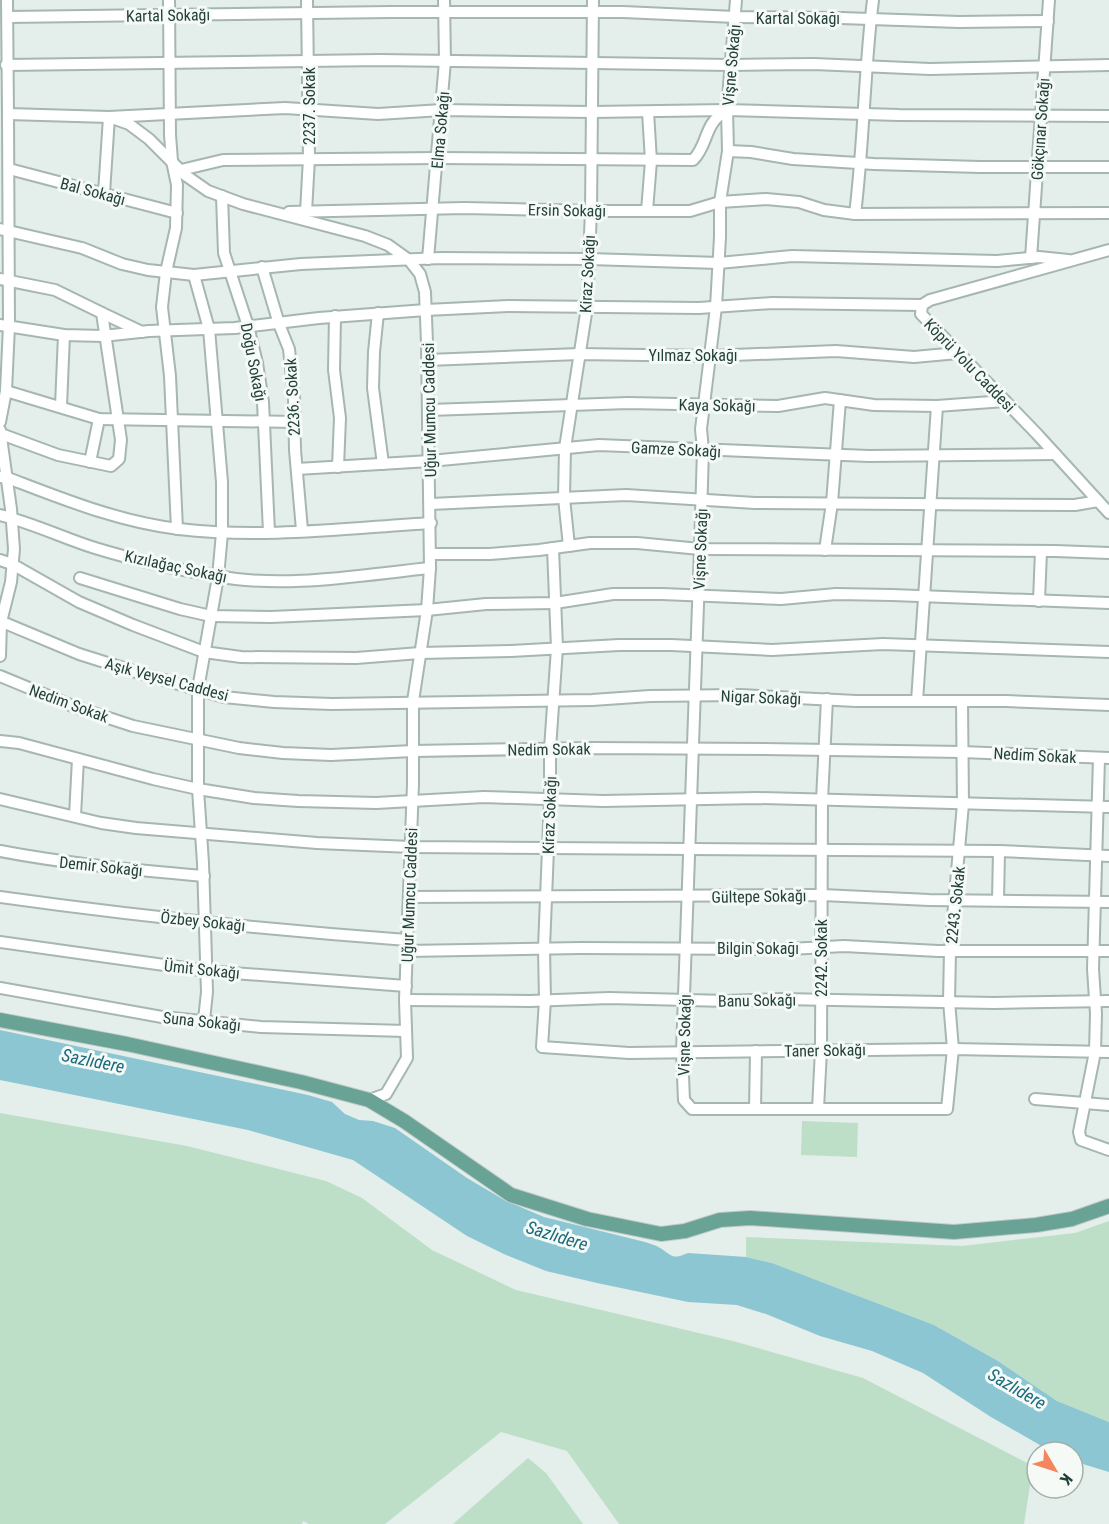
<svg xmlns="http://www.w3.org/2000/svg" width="1109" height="1524" font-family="'Roboto Condensed',sans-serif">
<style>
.green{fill:#bddfc7}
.water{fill:#8cc6d3}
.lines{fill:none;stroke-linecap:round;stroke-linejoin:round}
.minor-casing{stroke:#a6b6b1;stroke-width:14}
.major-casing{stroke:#c1cac8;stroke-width:16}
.minor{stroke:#fff;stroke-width:10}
.major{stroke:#68a396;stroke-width:14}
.labels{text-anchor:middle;stroke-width:6;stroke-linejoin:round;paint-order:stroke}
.street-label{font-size:16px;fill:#234039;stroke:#f5faf7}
.water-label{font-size:18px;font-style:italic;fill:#1c6a7d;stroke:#f5faf7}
</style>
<rect width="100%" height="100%" fill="#e4eeea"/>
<g class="green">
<polygon points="0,1113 187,1146 326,1181 362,1198 432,1250 516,1290 733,1341 863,1378 1033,1466 1024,1524 619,1524 567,1451 501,1432 385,1524 309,1524 303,1521 302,1524 0,1524"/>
<polygon points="802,1121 858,1123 857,1157 801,1155"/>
<polygon points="1109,1221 1109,1422 1057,1401 998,1361 934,1325 772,1263 746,1257 746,1237 962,1246 1075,1233"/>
<polygon points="528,1458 546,1473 583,1524 453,1524"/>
</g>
<path class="water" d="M0,1030L308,1095L332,1102L345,1114L359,1120L373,1121L395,1128L467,1178L506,1201L544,1217L645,1242C650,1244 656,1245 660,1248C673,1256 672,1260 688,1253L746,1257L772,1263L934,1325L998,1361L1057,1401L1109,1422V1472L1073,1461V1452H1053L1045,1448L991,1417L923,1373L872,1351L820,1336L766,1314L737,1305L688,1302L597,1283L546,1271L506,1255L467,1236L353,1160L248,1130L0,1080Z"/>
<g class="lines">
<g class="minor-casing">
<g id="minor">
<polyline points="7,0 8,114 109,117 129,124 149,139 185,175 208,191 243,204 365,236 388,245 409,260 420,274 425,292 427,343 430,568 427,610 413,701 413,784 405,1000 407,1058 386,1094 369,1100"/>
<polyline points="169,0 170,135 172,161 177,185 176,228 166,272 162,307 170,376 177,529"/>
<polyline points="736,0 727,110 728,151 720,202 720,237 716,307 701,429 703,450 700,549 682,1052 684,1100 692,1109 947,1109 953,1049 949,1001 950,951 963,804 962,701"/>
<path d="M873,0C864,71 864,143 855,214L1109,213"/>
<polyline points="8,17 391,12 623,12 735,17 841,18 959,22 1048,21"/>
<polyline points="6,65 379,60 730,65 814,64 930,69 1109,65"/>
<polyline points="728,151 751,152 793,159 874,164 980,167 1109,167"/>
<polyline points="9,169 177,213"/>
<path d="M181,170L223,160L438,158L693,160C709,144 703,124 726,111"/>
<polyline points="104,193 109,117 285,108 378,114 442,110 592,112 727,110 899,115 1109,116"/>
<polyline points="222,196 224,253 248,326 257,363 263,402 269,532"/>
<polyline points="647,211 651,161 648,112"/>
<polyline points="289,212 464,208 591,211 690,211 720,202 766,199 799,202 824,210 855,214"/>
<polyline points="306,212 309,158 307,0"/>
<polyline points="0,229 82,248 122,264 148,270 194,275 301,264 441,258 589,259 719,263 792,256 997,261 1039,257 1068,260"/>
<polyline points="1109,250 930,300 922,305 921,314 1037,434 1109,513"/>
<polyline points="1031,258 1049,0"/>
<polyline points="428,259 445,61 444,0"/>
<polyline points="262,267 279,324 289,349 294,397 295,450 302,530"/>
<polyline points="194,275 209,329 222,482 222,533 218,577 198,689 198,789 203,863 207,992 204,1020"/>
<polyline points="0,279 55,290 102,313 121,440 119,459 111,466 58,455 1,434"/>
<polyline points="102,313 142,332"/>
<polyline points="378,313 374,352 373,388 383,464"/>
<polyline points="335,316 334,370 340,418 338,467"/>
<polyline points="0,325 64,335 103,336 149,331 235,328 319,318 426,310 508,306 699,308 772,303 922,305"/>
<polyline points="428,360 579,354 709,356 836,351 914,357 958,353"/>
<polyline points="6,391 99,419 295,422"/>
<polyline points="61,406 64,335"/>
<polyline points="429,410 628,403 778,406 825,398 874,405 937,406 1005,401"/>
<polyline points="0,422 6,391 9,326 8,114"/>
<polyline points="90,462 99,419"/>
<polyline points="297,469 430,461 599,445 869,456 1055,454"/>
<path d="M0,477L8,478C63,499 119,522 179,529C261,539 348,528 431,523"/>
<polyline points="431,504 626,495 755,503 1075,505 1098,501"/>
<path d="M0,515C33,523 63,538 95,548C134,560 175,569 216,576C286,589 360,575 430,568"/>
<polyline points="569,546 564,498 565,448 587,307 591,211 593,0"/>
<polyline points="553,548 557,648 550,749 550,799 544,948 545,1000 542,1047 629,1053 953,1049 1109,1052"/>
<polyline points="825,550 832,503 840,400"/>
<polyline points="431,554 490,554 539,550 590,543 637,543 700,549 1055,551 1109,553"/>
<polyline points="0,560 12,564 79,602 133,625 204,652 241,657 356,658 420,653 511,651 619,645 671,645 772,650 883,644 1109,652"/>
<polyline points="80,578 180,609 211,616 271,617 427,610 486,604 555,603 613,594 662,594 781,599 836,594 892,595 1109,603"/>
<polyline points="1039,601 1041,551"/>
<polyline points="0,621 79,654 136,672 224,697 274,702 332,704 592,700 650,696 740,695 856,701 1006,701 1109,705"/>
<polyline points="0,656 1,622 11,582 14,549 11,509 0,430"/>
<polyline points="0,676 75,707 133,726 239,748 283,753 331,755 413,751 592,748 764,749 962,752 1109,758"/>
<polyline points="917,701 937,406"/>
<polyline points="0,741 19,743 153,779 198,789 254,798 298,801 376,803 484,797 603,801 758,798 1109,807"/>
<polyline points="1099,758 1093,969 1096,1014 1095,1052 1079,1132 1081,1140 1109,1150"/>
<polyline points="0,799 101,823 136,828 317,843 411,847 999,851 1109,856"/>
<polyline points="75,816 78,759"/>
<path d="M0,851C68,864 135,870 204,876"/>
<path d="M0,897C135,916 271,930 407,940"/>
<polyline points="409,897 822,895 929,900 1109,902"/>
<polyline points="998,900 999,851"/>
<polyline points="0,942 207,971 406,986"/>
<polyline points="407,951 581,948 790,949 844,946 938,951 1109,951"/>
<polyline points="0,988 162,1017 261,1027 406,1031"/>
<polyline points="405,1000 530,1001 609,998 727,1001 781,999 994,1003 1109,1001"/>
<polyline points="1035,1099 1109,1105"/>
<polyline points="755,1109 756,1051"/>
<polyline points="818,1109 821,1050 822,800 827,699"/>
</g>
</g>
<g class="major-casing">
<polyline id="major" points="0,1020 127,1044 301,1082 369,1100 404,1121 511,1195 587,1219 661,1234 685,1231 720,1220 750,1218 954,1232 1036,1225 1072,1219 1109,1206"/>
</g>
<use href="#minor" class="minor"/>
<use href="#major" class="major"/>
</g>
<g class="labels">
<g class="street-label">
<text transform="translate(168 15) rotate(-1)" y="6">Kartal Sokağı</text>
<text x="798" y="24">Kartal Sokağı</text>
<text transform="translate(731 65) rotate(-85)" y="6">Vişne Sokağı</text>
<text transform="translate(309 106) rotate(-90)" y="6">2237. Sokak</text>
<text transform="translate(1040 129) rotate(-86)" y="6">Gökçınar Sokağı</text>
<text transform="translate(440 130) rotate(-85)" y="6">Elma Sokağı</text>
<text transform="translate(93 191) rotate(15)" y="6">Bal Sokağı</text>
<text transform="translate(567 210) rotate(1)" y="6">Ersin Sokağı</text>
<text transform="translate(587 274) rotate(-87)" y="6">Kiraz Sokağı</text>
<text x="693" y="361">Yılmaz Sokağı</text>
<text transform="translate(254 362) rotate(79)" y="6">Doğu Sokağı</text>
<text transform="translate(970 365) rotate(46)" y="6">Köprü Yolu Caddesi</text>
<text transform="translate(292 397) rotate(-93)" y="6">2236. Sokak</text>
<text transform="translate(717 405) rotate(1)" y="6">Kaya Sokağı</text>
<text transform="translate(429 410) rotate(-91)" y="6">Uğur Mumcu Caddesi</text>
<text transform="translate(676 449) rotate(3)" y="6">Gamze Sokağı</text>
<text transform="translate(700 549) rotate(-88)" y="6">Vişne Sokağı</text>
<text transform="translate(176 566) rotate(12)" y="6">Kızılağaç Sokağı</text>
<text transform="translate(167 679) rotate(15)" y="6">Aşık Veysel Caddesi</text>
<text transform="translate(761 697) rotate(2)" y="6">Nigar Sokağı</text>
<text transform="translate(69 703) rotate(20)" y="6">Nedim Sokak</text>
<text transform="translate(549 749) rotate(-1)" y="6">Nedim Sokak</text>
<text transform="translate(1035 755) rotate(3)" y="6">Nedim Sokak</text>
<text transform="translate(549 815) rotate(-88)" y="6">Kiraz Sokağı</text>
<text transform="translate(101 866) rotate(6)" y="6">Demir Sokağı</text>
<text transform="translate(409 895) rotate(-88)" y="6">Uğur Mumcu Caddesi</text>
<text transform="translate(759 896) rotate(-1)" y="6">Gültepe Sokağı</text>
<text transform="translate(955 905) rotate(-84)" y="6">2243. Sokak</text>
<text transform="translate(203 921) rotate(6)" y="6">Özbey Sokağı</text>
<text x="758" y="954">Bilgin Sokağı</text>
<text transform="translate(821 958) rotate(-90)" y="6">2242. Sokak</text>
<text transform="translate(202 969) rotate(6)" y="6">Ümit Sokağı</text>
<text transform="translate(757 1000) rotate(-1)" y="6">Banu Sokağı</text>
<text transform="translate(202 1021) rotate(6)" y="6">Suna Sokağı</text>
<text transform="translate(684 1035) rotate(-89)" y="6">Vişne Sokağı</text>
<text transform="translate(825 1050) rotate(-1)" y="6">Taner Sokağı</text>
</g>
<g class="water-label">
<text transform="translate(93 1061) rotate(11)" y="6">Sazlıdere</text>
<text transform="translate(557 1236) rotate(17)" y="6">Sazlıdere</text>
<text transform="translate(1017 1389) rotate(30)" y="6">Sazlıdere</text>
</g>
</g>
<g transform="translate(1055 1470) rotate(129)"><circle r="28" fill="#f5faf7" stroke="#a1b0ab" stroke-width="1.5"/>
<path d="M0-4.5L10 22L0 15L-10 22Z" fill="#f3865d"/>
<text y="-9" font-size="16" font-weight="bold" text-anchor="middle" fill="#234039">K</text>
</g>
</svg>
